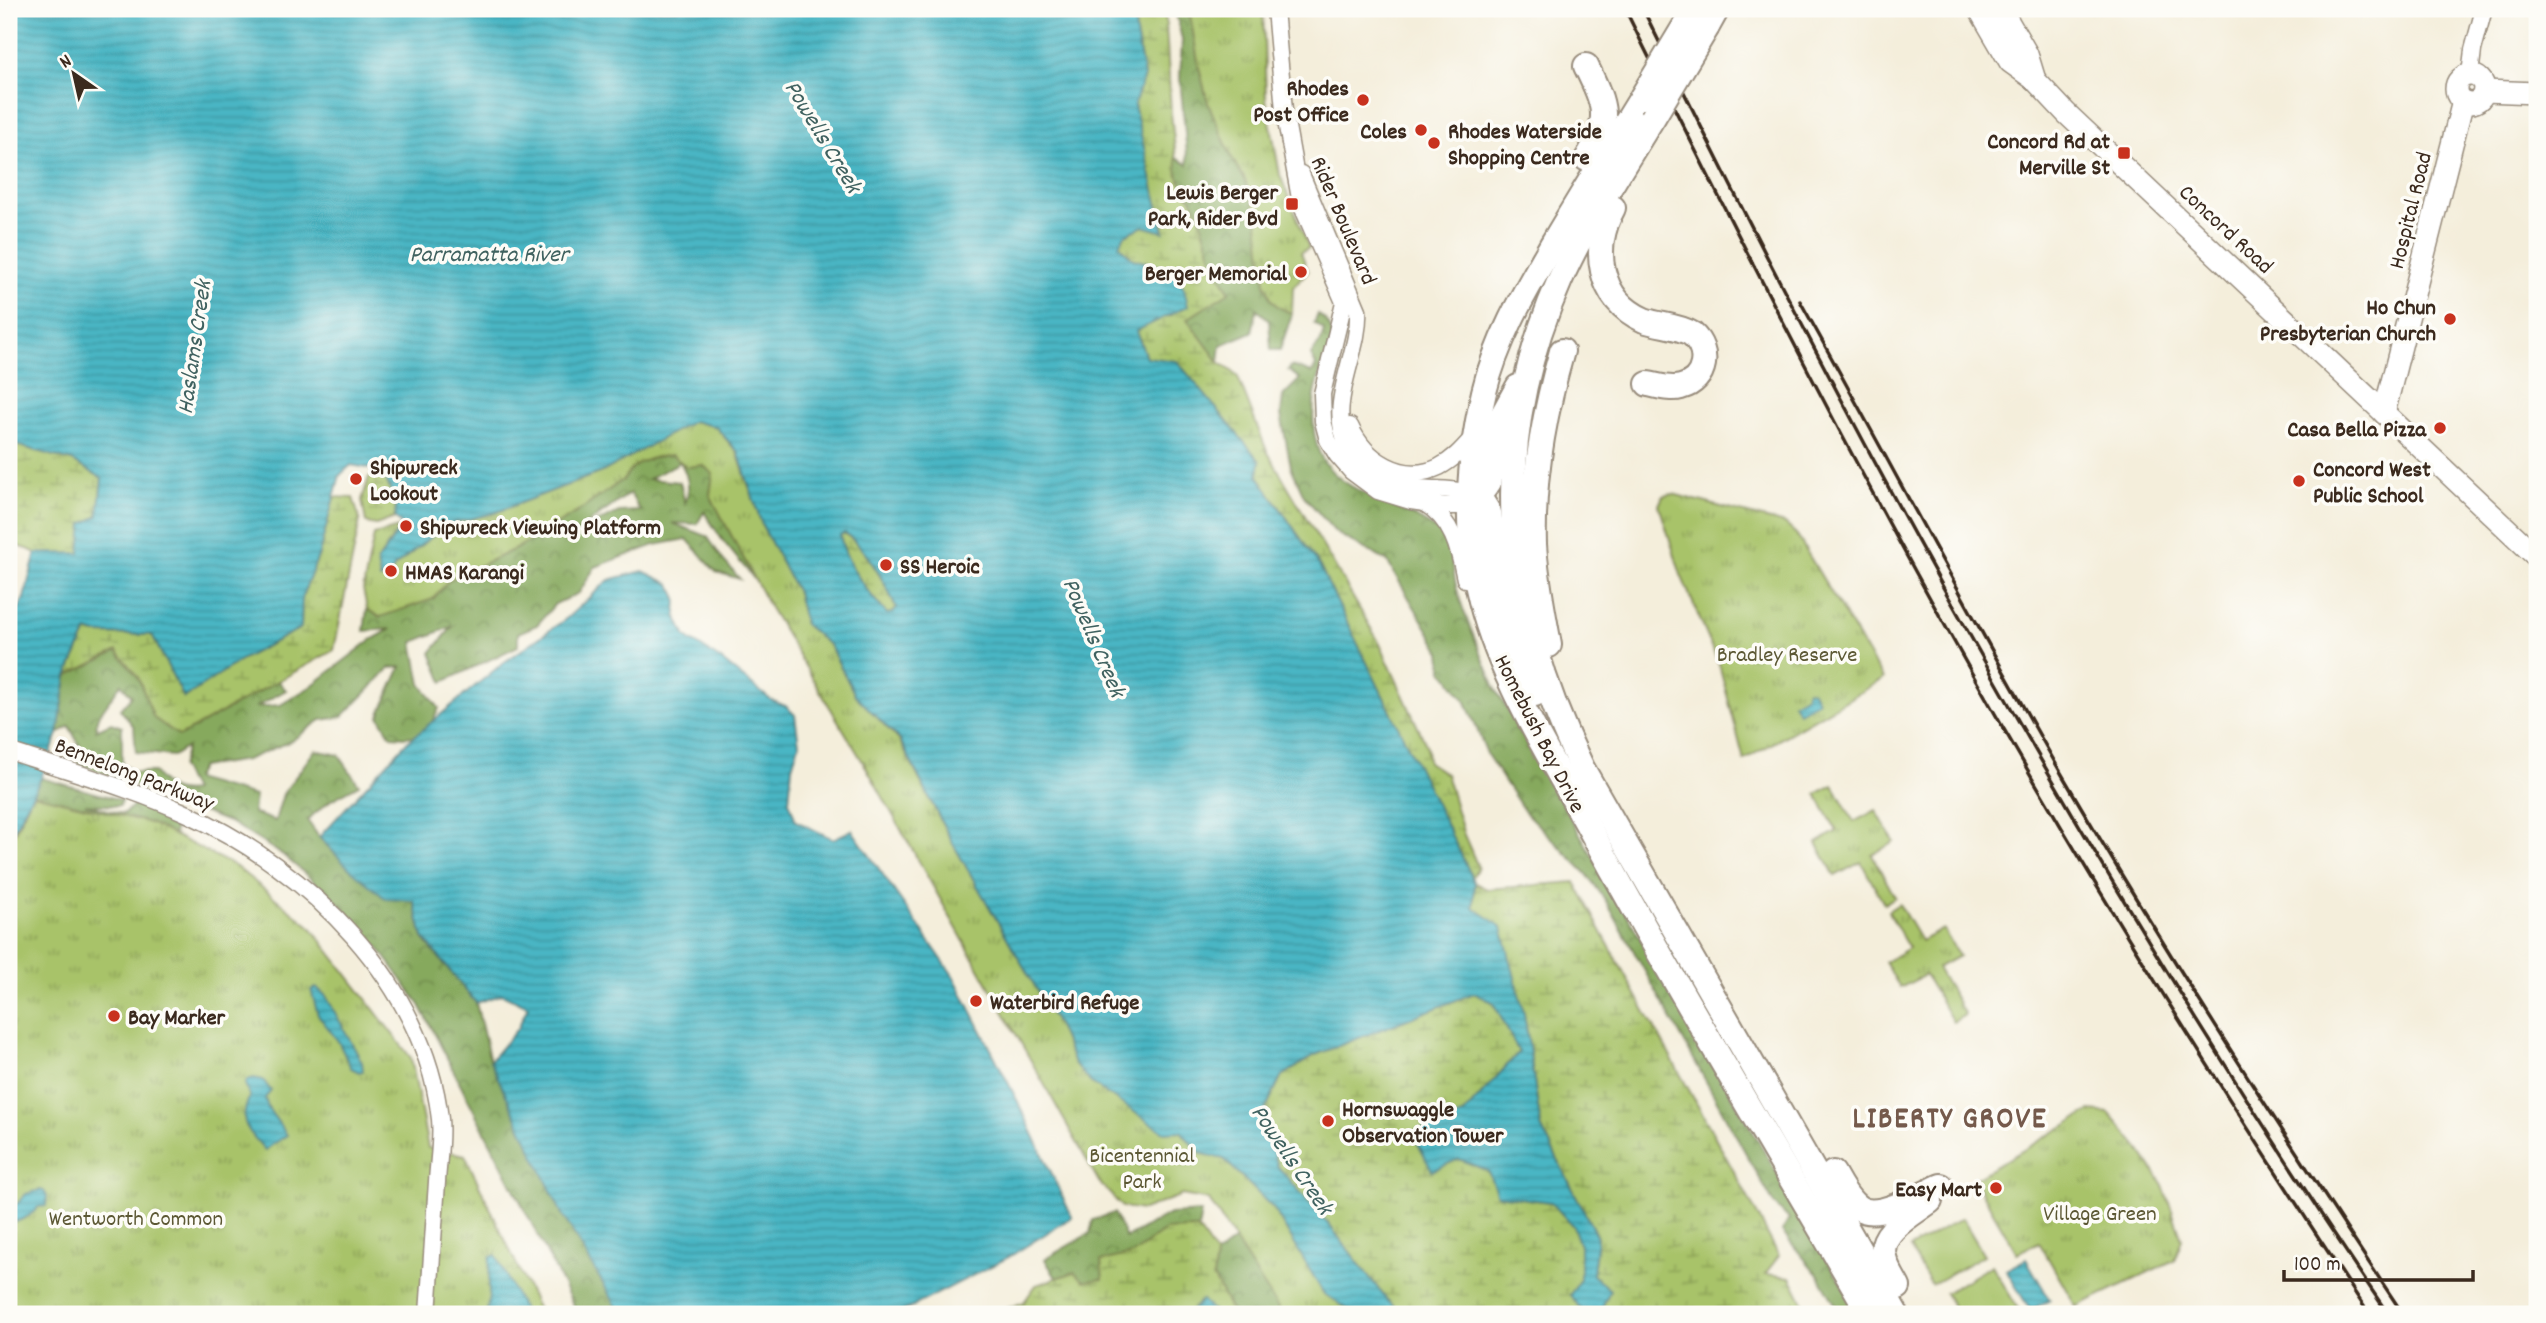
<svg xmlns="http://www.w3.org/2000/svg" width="2546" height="1323" font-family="Dekko,sans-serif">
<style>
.green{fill:#a8c369;stroke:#727644;stroke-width:2}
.forest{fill:url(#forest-crowns);stroke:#606a3e;stroke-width:2;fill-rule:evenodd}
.wetland{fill:url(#wetland-marsh);stroke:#727644;stroke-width:2}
.park{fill:url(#park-tufts);stroke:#727644;stroke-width:2}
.water{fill:url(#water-rules);stroke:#427071;stroke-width:2;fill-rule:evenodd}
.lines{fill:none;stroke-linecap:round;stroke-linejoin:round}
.minor-casing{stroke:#988c7c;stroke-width:19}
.major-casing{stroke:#988c7c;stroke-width:24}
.highway-casing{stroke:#988c7c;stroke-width:28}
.minor{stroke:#fff;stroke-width:16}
.major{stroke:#fff;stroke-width:21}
.highway{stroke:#fff;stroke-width:24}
.rail{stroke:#3b2a1e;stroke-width:3.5}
.highway-bridge-casing{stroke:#988c7c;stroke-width:28;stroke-linecap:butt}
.highway-bridge{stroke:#fff;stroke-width:24}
.poi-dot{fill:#c8321e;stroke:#fdfcf7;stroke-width:2.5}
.labels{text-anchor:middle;stroke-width:7;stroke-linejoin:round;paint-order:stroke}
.poi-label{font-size:23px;font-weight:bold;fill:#3b2a1e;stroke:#fdfcf7;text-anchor:start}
.street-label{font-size:23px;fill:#3b2a1e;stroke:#fdfcf7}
.park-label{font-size:23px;fill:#5c5834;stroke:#fdfcf7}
.water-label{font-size:24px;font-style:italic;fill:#406260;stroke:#fdfcf7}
.district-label{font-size:30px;font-weight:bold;letter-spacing:2px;fill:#755a4c;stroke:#fdfcf7}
</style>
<defs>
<pattern id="forest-crowns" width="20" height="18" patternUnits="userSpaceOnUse" patternTransform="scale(1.75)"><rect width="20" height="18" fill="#86a95d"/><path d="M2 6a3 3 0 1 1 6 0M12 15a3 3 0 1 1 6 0" fill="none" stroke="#6f8a4c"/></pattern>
<pattern id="wetland-marsh" width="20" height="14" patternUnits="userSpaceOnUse" patternTransform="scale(1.75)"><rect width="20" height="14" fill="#a8c369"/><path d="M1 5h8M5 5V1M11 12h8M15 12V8" fill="none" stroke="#8a9f56"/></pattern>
<pattern id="park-tufts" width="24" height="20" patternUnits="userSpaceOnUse" patternTransform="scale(1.75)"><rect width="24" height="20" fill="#a8c369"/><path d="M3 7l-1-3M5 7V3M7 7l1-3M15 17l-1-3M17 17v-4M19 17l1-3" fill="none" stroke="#8a9f56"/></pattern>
<pattern id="water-rules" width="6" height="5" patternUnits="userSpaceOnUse" patternTransform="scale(1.75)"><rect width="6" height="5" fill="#48b6c4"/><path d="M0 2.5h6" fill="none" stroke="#3d949f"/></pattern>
</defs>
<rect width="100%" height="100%" fill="#fdfcf7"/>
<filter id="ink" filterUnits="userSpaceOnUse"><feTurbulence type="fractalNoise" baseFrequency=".0143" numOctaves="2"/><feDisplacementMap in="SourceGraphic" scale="14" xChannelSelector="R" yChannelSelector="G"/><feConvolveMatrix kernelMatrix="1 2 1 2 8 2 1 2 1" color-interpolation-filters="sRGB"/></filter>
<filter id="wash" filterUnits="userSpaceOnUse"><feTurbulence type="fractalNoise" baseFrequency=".00686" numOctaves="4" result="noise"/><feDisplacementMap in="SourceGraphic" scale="28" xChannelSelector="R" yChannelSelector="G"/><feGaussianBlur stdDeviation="1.57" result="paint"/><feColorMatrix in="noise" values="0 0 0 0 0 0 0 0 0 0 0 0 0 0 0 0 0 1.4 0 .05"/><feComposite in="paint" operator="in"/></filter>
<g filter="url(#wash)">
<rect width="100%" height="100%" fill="#f4eedb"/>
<g class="green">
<polygon points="1962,1218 1984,1255 1931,1285 1910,1248"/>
<polygon points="1992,1265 2021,1314 1957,1314 1945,1293"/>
</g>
<g class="forest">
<polygon points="1175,9 1189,9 1199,67 1208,103 1232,158 1244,178 1257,214 1265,283 1271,299 1278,306 1292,314 1280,350 1271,350 1269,320 1257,309 1252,332 1221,345 1219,362 1187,319 1229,292 1213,261 1198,211 1178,177 1175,156 1188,165 1180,78 1182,40"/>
<path d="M1318,314C1325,320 1331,325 1332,335C1333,344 1326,357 1323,365C1313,393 1309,421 1318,449C1332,494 1407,505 1439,532C1454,545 1452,575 1458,593C1467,625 1483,657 1495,688L1859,1314H1841L1819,1276L1782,1232L1789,1219L1774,1204L1606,901L1586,873L1525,812L1488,756L1466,702L1443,670L1441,652L1387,561L1336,533L1304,496L1291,467L1281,415L1283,396L1300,379L1288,370L1291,366L1312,373L1316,365L1311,355L1321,341L1324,330L1314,323Z"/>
<path d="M672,455L687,467L703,465L713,474L710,495L755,580L723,541L704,512L697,524L672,523L707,536L723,560L740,579L716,572L687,539L655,545L595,567L579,593L555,604L537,625L518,633V646L443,682L431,653L453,626L413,642L421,684L439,708L426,734L406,737L391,736L379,716L401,667L390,668L342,717L321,720L291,741L246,760L201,767L194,779L255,796L253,813L275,821L283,794L315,750L339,755L359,785L331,800L307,820L319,837L349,868L414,901L423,938L476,1003L490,1061L562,1214L621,1314H578L420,1005L381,951L340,904L283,855L231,823L73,761L80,746L69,726L58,734L67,676L117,651L138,677L154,718L180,736L278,681L286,690L256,707L280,705L310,687L371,640L391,629L364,631L367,609L380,617L433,599L449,580L515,549L579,511L624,479C633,461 654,456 672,455ZM680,462C688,475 691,489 685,503L680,482L648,479ZM630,493L640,511L619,512L575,533ZM121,684L132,696L120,709L134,727L136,752L173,756L187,747L181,767L193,791C173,794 165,787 154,772H133L122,764V727L111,723L96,730L97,718Z"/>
<polygon points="41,778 121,800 120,806 85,804 123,814 138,802 174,819 175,861 36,834 17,823"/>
<polygon points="1201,1212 1198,1229 1165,1230 1133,1254 1101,1261 1103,1279 1084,1282 1075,1272 1056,1278 1045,1259 1090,1233 1093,1220 1114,1213 1126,1238 1170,1214"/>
<polygon points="1235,1240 1282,1314 1233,1314 1213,1277 1216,1255"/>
</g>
<g class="wetland">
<polygon points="1134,9 1165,9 1171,113 1178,177 1198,211 1213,261 1229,292 1187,319 1219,362 1237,375 1267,451 1379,642 1427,747 1428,762 1446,774 1464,835 1478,867 1472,878 1319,565 1258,476 1146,357 1136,330 1155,320 1172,315 1174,270 1133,259 1119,245 1125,235 1143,226 1163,231 1134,105 1144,76 1136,34"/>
<polygon points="9,443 72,461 102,478 98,517 80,554 36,553 28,549 9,544"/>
<polygon points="385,476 396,506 395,518 376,525 366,523 362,500 369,477"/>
<polygon points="334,497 353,498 360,520 334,650 179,736 154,718 138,677 117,651 67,676 87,631 96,634 152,635 184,698 242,659 301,628 302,597 319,554"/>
<path d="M844,533C868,550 884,581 896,607L893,613L887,614C868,593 845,564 840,535Z"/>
<path d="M1575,882C1641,1008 1714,1130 1779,1256L1765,1274L1790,1277L1809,1314H1599L1610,1290L1593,1275L1597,1237L1541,1127L1524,1013L1473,907L1475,883L1487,889Z"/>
<polygon points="1474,993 1493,1002 1519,1052 1463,1115 1412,1132 1459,1159 1488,1171 1498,1195 1551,1202 1573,1226 1580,1246 1580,1279 1570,1295 1585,1314 1403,1314 1387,1300 1329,1225 1278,1167 1262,1116 1281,1077 1315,1055"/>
<polygon points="1198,1229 1216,1255 1213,1277 1233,1314 1215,1314 1202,1300 1188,1314 993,1314 1024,1302 1036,1285 1075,1272 1084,1281 1103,1279 1101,1261 1133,1254 1165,1230"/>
</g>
<g class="park">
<polygon points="1189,9 1263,9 1266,99 1280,175 1309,248 1301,252 1308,271 1293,287 1292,314 1277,306 1271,299 1265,283 1257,214 1244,178 1232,158 1208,103 1199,67"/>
<path d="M693,421L716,427L737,452L762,525L797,592L805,625L830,646L855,695L899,740L952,842L1059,1028L1074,1063L1090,1082L1125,1105L1181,1131L1200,1153L1224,1159L1274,1209L1324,1294L1356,1314H1282L1209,1200L1182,1195L1143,1210L1122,1207L1099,1182L866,767L770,608L710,495L713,474L703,465L687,467L672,455C654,456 633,461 624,479L579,511L515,549L449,580L433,599L380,617L367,609L363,589L374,535L399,528L377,562L395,566L446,525L494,513L604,471Z"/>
<polygon points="1673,494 1785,524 1796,534 1883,679 1744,760 1719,664 1681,575 1659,505 1663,496"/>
<polygon points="1833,785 1854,822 1876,810 1894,842 1872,855 1895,897 1884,904 1861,862 1835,876 1817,843 1837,831 1816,794"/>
<polygon points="33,794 150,823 235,866 310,926 411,1058 428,1148 465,1155 540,1314 9,1314 9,844"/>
<polygon points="1899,904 1921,941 1943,929 1959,956 1937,968 1965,1015 1953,1022 1925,975 1900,988 1885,962 1909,948 1888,911"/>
<polygon points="2090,1111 2109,1113 2135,1143 2163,1185 2182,1239 2174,1260 2076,1307 2039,1242 2017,1253 1974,1179"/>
</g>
<g class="water">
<path d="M9,9H1134L1136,34L1144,76L1134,105L1164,232L1143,226L1125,235L1119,245L1133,259L1174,270L1184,288L1188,306L1136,331L1146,357L1177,361L1260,461L1258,476L1319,565L1475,883L1473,907L1502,927L1524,1013L1541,1127L1597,1237L1593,1275L1610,1290L1599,1314H1585L1570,1295L1580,1279V1246L1573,1226L1551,1202L1497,1195L1488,1171L1459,1159L1432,1171L1412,1132L1463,1115L1519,1052L1493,1002L1474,993L1315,1055L1281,1077L1262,1116L1278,1167L1329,1225L1387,1300L1403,1314H1356L1324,1294L1274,1209L1224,1159L1200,1153L1181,1131L1164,1132L1090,1082L1074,1063L1059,1028L952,842L900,740L855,695L830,646L805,625L797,592L762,525L738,452L716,427L693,421L604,471L494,513L446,525L395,566L388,578L380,579L377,562L402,525L395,518L396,506L385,476L368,468L351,465L340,475L319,554L302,597L301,628L242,659L184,698L152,635L96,634L87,631L67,676L58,734L41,778L9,839V630L24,598L36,553H80L83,524L98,516L102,478L72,461L9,443ZM845,533C868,550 884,581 896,607L893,613L887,614C868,593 845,563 840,535Z"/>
<polygon points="643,571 670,584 677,598 676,616 686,637 721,660 771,700 786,706 795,715 799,744 792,767 789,801 796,821 833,839 852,830 954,977 1020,1106 1072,1217 1009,1257 898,1314 621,1314 562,1214 490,1061 518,1028 528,1006 502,994 476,1003 423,937 414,901 386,899 349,868 319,837 404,745 503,663 567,618 609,580"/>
<polygon points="1807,690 1813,691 1818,701 1799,712 1793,703 1805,696"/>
<polygon points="317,988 326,996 362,1062 363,1071 359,1072 351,1068 338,1041 318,1015 311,990"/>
<path d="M254,1078L263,1080L271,1091L265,1098L268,1108L287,1135L265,1150C248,1130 237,1124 250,1096L245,1084L247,1080Z"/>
<path d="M40,1190L44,1191L47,1196L46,1206L38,1207C33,1215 18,1223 9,1222L10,1204H17L26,1194Z"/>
<path d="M496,1255L525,1314H486C491,1297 488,1276 490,1257Z"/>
<polygon points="2026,1259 2050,1300 2030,1310 2006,1270"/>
<polygon points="1202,1300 1215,1314 1188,1314"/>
</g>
</g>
<g filter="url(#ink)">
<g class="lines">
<g class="minor-casing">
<g id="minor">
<polyline points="1275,9 1284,110 1301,204 1344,302 1322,394 1323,421 1328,440 1337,455 1351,471 1378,491 1411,501 1445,506 1459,506 1470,502"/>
<polyline points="2470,75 2473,50 2484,9"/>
<path d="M1301,174L1358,310C1361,358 1319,411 1355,456C1366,469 1379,479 1395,484C1419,492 1445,486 1470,493"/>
<path d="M1350,426C1365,460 1403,484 1439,467C1455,459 1465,446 1476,434"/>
<path d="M1424,503C1452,519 1459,549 1465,579"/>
<path d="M9,751C68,771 131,788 188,814C308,869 425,983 440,1119C442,1140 438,1162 437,1182C434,1226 431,1270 428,1314"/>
</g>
</g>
<g class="major-casing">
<g id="major">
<polyline points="1979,9 2010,62 2035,80 2066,113 2537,557"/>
<polyline points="2001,9 2027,54 2035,80"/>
<circle cx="2470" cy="89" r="14"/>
<polyline points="2484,91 2537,93"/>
<polyline points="2384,413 2463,101"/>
</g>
</g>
<g class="highway-casing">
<g id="highway">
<polyline points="1707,27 1717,9"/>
<path d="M1586,66C1606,107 1611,119 1587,159"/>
<path d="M1642,97C1612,146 1582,194 1553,243C1526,290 1497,338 1484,392C1469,456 1464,523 1478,588C1497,675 1548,752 1590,829C1679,993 1777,1153 1870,1314"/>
<path d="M1652,119C1620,171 1585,224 1560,280C1486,447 1504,608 1582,768L1896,1314"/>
<path d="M1613,208C1591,247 1598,300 1644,320C1660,326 1677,325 1692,334C1710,350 1707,380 1681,387C1671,390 1659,386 1648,384"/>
<polyline points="1470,493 1481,500 1489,513 1502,605 1516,648 1535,694"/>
<polyline points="1470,502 1483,490 1489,482 1502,416 1518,387"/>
<path d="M1549,645C1543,611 1536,578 1534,544C1532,479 1544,414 1562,351"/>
<path d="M1833,1173C1840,1185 1847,1200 1859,1208C1878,1221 1922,1194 1941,1186"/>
<path d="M1898,1287C1893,1278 1886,1267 1884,1257C1877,1232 1913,1214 1930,1201"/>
</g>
</g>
<use href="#minor" class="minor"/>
<use href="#major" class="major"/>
<use href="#highway" class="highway"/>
<g class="rail">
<path d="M1625,9C1719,199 1814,387 1916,573C2055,827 2209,1073 2369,1314"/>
<path d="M1643,9C1863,460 2106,899 2388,1314"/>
<path d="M1800,301C1889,460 1973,621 2064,778C2171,961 2286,1138 2403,1314"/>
</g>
<g class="highway-bridge-casing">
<g id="highway-bridge">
<polyline points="1642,97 1695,9"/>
<polyline points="1652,119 1707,27"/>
</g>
</g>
<use href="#highway-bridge" class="highway-bridge"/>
</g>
</g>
<g class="poi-dot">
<circle cx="1363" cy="100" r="7"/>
<circle cx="1421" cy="130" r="7"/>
<circle cx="1434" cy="143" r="7"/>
<rect x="2117" y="146" width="14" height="14" rx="3.5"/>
<rect x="1285" y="197" width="14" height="14" rx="3.5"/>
<circle cx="1301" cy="272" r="7"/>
<circle cx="2450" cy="319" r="7"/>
<circle cx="2440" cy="428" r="7"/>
<circle cx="356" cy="479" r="7"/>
<circle cx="2299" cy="481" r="7"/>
<circle cx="406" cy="526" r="7"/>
<circle cx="886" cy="565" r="7"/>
<circle cx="391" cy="571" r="7"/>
<circle cx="976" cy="1001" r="7"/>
<circle cx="114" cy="1016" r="7"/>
<circle cx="1328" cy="1121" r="7"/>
<circle cx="1996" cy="1188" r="7"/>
</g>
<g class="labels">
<g class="poi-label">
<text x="1349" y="95" text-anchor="end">Rhodes<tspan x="1349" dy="26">Post Office</tspan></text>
<text x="1407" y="138" text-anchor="end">Coles</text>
<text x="1448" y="138">Rhodes Waterside<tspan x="1448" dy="26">Shopping Centre</tspan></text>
<text x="2110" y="148" text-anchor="end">Concord Rd at<tspan x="2110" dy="26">Merville St</tspan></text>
<text x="1278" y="199" text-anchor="end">Lewis Berger<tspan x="1278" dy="26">Park, Rider Bvd</tspan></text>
<text x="1287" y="280" text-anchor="end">Berger Memorial</text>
<text x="2436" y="314" text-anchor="end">Ho Chun<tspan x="2436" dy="26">Presbyterian Church</tspan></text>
<text x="2426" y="436" text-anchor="end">Casa Bella Pizza</text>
<text x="370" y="474">Shipwreck<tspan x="370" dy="26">Lookout</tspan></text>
<text x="2313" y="476">Concord West<tspan x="2313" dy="26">Public School</tspan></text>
<text x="420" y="534">Shipwreck Viewing Platform</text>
<text x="900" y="573">SS Heroic</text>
<text x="405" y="579">HMAS Karangi</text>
<text x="990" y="1009">Waterbird Refuge</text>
<text x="128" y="1024">Bay Marker</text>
<text x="1342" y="1116">Hornswaggle<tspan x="1342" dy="26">Observation Tower</tspan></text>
<text x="1982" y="1196" text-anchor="end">Easy Mart</text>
</g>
<g class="street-label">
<text transform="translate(2409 210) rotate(-76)" y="8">Hospital Road</text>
<text transform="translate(1345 220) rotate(67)" y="8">Rider Boulevard</text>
<text transform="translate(2227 228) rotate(43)" y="8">Concord Road</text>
<text transform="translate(1541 733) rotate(63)" y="8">Homebush Bay Drive</text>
<text transform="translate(135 773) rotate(21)" y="8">Bennelong Parkway</text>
</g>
<g class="park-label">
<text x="1787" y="661">Bradley Reserve</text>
<text x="1142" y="1162">Bicentennial<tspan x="1142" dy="26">Park</tspan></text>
<text x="2100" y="1220">Village Green</text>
<text x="136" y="1225">Wentworth Common</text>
</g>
<g class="water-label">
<text transform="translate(824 136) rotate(59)" y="8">Powells Creek</text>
<text x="489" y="261">Parramatta River</text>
<text transform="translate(193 347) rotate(-82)" y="8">Haslams Creek</text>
<text transform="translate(1095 637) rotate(67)" y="8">Powells Creek</text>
<text transform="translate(1293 1159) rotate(56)" y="8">Powells Creek</text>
</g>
<g class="district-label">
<text x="1950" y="1127">LIBERTY GROVE</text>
</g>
</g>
<rect width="2546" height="1323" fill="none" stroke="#fdfcf7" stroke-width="35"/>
<g transform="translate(74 74) rotate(326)" stroke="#fdfcf7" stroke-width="5" paint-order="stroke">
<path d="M0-5L12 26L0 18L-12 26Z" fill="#3b2a1e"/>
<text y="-10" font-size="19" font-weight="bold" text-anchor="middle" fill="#3b2a1e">N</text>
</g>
<path d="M2284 1270v10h189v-10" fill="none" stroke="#3b2a1e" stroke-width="3.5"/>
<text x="2294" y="1270" font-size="21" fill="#3b2a1e" stroke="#fdfcf7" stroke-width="5" paint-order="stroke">100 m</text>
</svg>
